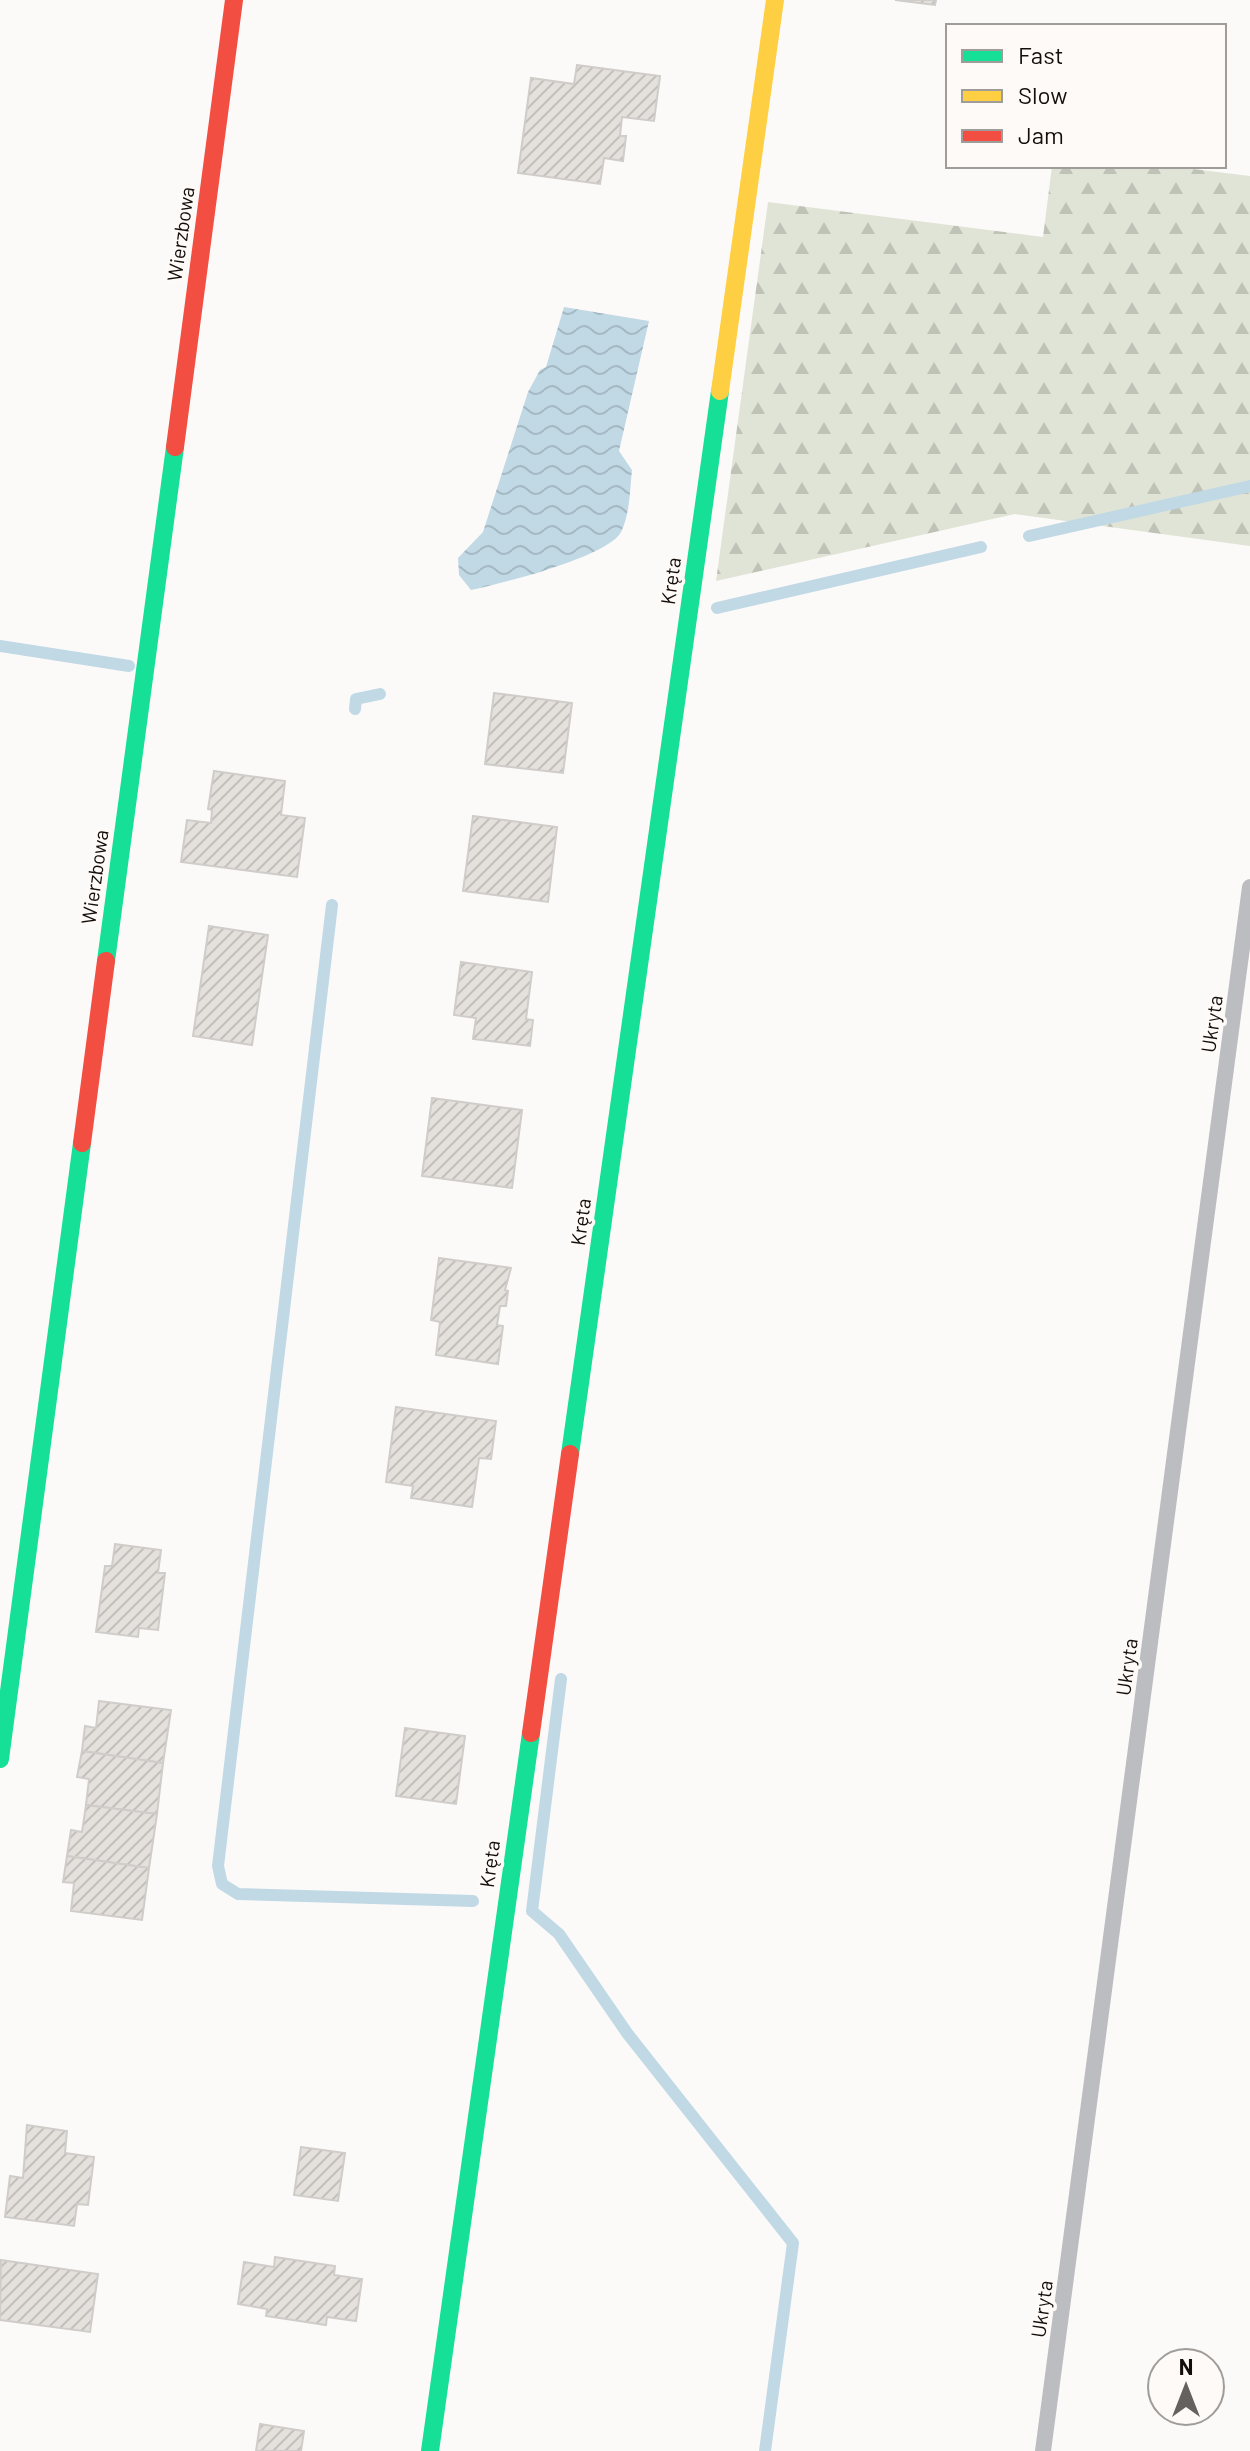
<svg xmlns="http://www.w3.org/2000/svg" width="1250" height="2451" font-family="Barlow,sans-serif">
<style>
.forest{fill:url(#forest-firs)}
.water{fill:url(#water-waves)}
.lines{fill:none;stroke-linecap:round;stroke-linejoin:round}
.stream{stroke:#c0d9e5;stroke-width:12}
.building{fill:url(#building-hatch);stroke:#d0ccc9;stroke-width:2}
.lane{stroke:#bcbdc0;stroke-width:16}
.fast{stroke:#16e098;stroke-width:18}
.slow{stroke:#ffcf43;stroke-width:18}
.jam{stroke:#f24e42;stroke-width:18}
.labels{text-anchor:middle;stroke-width:7;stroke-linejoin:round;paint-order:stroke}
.street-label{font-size:20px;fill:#140e0b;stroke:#fdfaf8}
</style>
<defs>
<pattern id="forest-firs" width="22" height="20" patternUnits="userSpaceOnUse" patternTransform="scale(2)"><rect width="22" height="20" fill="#e0e4d6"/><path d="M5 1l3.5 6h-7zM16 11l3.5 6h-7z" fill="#bfc2b6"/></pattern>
<pattern id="water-waves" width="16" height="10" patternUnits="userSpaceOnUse" patternTransform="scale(2)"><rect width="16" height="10" fill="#c0d9e5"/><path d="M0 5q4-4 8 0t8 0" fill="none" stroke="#a4b9c3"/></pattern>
<pattern id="building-hatch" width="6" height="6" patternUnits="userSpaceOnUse" patternTransform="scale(2)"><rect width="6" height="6" fill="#e4e1dd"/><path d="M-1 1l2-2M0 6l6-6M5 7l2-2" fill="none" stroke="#c3c0bc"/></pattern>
</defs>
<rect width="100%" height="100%" fill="#fcfaf9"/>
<polygon class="forest" points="1052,166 1169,166 1250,176 1250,546 1015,514 716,581 768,202 1043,237"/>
<path class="water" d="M564,307L649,321L619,451L632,470C630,489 630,514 621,532C608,557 500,584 471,590L459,575L458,558L483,532L528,392L540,370L546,367Z"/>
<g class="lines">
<g class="stream">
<polyline points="1029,536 1250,486"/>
<polyline points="717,608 981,547"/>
<polyline points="0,646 129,666"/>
<polyline points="355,709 356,699 380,694"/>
<polyline points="332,905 218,1866 222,1884 238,1894 473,1901"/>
<polyline points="561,1679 532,1911 559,1934 627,2033 793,2243 765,2451"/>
</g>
</g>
<g class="building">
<polygon points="895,0 936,0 935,5"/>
<polygon points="577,65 660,76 654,121 622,117 620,136 626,136 623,161 604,158 600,184 518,173 531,78 574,84"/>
<polygon points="494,693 572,703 563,773 485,764"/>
<polygon points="214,771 285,781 281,815 305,818 297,877 181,862 187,820 211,823 212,810 208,809"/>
<polygon points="473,816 557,827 548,902 463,891"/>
<polygon points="209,926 268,935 252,1045 193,1036"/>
<polygon points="461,962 532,972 526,1019 533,1020 530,1046 473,1039 476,1018 454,1015"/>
<polygon points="432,1098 522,1110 512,1188 422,1176"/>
<polygon points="439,1258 511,1268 505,1290 508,1291 506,1306 500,1306 497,1325 503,1326 498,1364 436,1355 440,1322 431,1320"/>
<polygon points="396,1407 496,1421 491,1459 479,1458 472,1507 411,1498 413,1486 386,1482"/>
<polygon points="115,1544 161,1550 158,1573 165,1573 158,1630 139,1628 138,1637 96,1632 105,1566 112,1566"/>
<polygon points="99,1701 171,1710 163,1763 82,1751 85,1726 96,1728"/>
<polygon points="405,1728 465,1736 456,1804 396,1796"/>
<polygon points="82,1751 163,1763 157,1814 86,1805 89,1779 77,1777"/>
<polygon points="86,1805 157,1814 149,1868 67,1856 71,1830 82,1832"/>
<polygon points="67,1856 149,1868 142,1920 71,1911 74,1883 63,1882"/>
<polygon points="27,2125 67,2131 65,2153 94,2157 88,2205 77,2204 74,2226 5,2217 10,2176 23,2178"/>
<polygon points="301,2147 345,2153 338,2201 294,2195"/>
<polygon points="275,2257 335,2266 334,2275 362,2279 356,2321 327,2317 326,2325 266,2316 267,2309 238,2304 244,2262 274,2267"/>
<polygon points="1,2260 98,2274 90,2332 0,2320"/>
<polygon points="260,2424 304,2431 301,2451 256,2451"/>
</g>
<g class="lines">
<polyline class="lane" points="1043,2451 1250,887"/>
<g class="fast">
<polyline points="106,961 175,447"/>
<polyline points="570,1454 720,391"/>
<polyline points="0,1759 82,1143"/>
<polyline points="430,2451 531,1733"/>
</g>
<polyline class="slow" points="720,391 775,0"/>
<g class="jam">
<polyline points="175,447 234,0"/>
<polyline points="82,1143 106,961"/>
<polyline points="531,1733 570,1454"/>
</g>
</g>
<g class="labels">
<g class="street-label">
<text transform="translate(181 234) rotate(-82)" y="7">Wierzbowa</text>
<text transform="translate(671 581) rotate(-82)" y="7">Kręta</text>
<text transform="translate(95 877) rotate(-82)" y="7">Wierzbowa</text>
<text transform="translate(1212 1024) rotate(-82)" y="7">Ukryta</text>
<text transform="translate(581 1222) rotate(-82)" y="7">Kręta</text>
<text transform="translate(1127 1667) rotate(-82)" y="7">Ukryta</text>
<text transform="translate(490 1864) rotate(-82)" y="7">Kręta</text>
<text transform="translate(1042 2309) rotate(-82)" y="7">Ukryta</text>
</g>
</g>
<rect x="946" y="24" width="280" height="144" fill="#fdfaf8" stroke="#a09c99" stroke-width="2"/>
<rect x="962" y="50" width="40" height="12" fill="#16e098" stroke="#a09c99" stroke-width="2"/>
<text x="1018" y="64" font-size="24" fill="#140e0b">Fast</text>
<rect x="962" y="90" width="40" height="12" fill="#ffcf43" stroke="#a09c99" stroke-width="2"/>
<text x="1018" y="104" font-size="24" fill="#140e0b">Slow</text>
<rect x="962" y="130" width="40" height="12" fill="#f24e42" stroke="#a09c99" stroke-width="2"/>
<text x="1018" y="144" font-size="24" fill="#140e0b">Jam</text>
<g transform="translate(1186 2387)"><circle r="38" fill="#fdfaf8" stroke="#a09c99" stroke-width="2"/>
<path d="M0-6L14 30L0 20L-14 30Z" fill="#65615e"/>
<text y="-12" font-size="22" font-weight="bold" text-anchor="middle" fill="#140e0b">N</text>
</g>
</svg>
